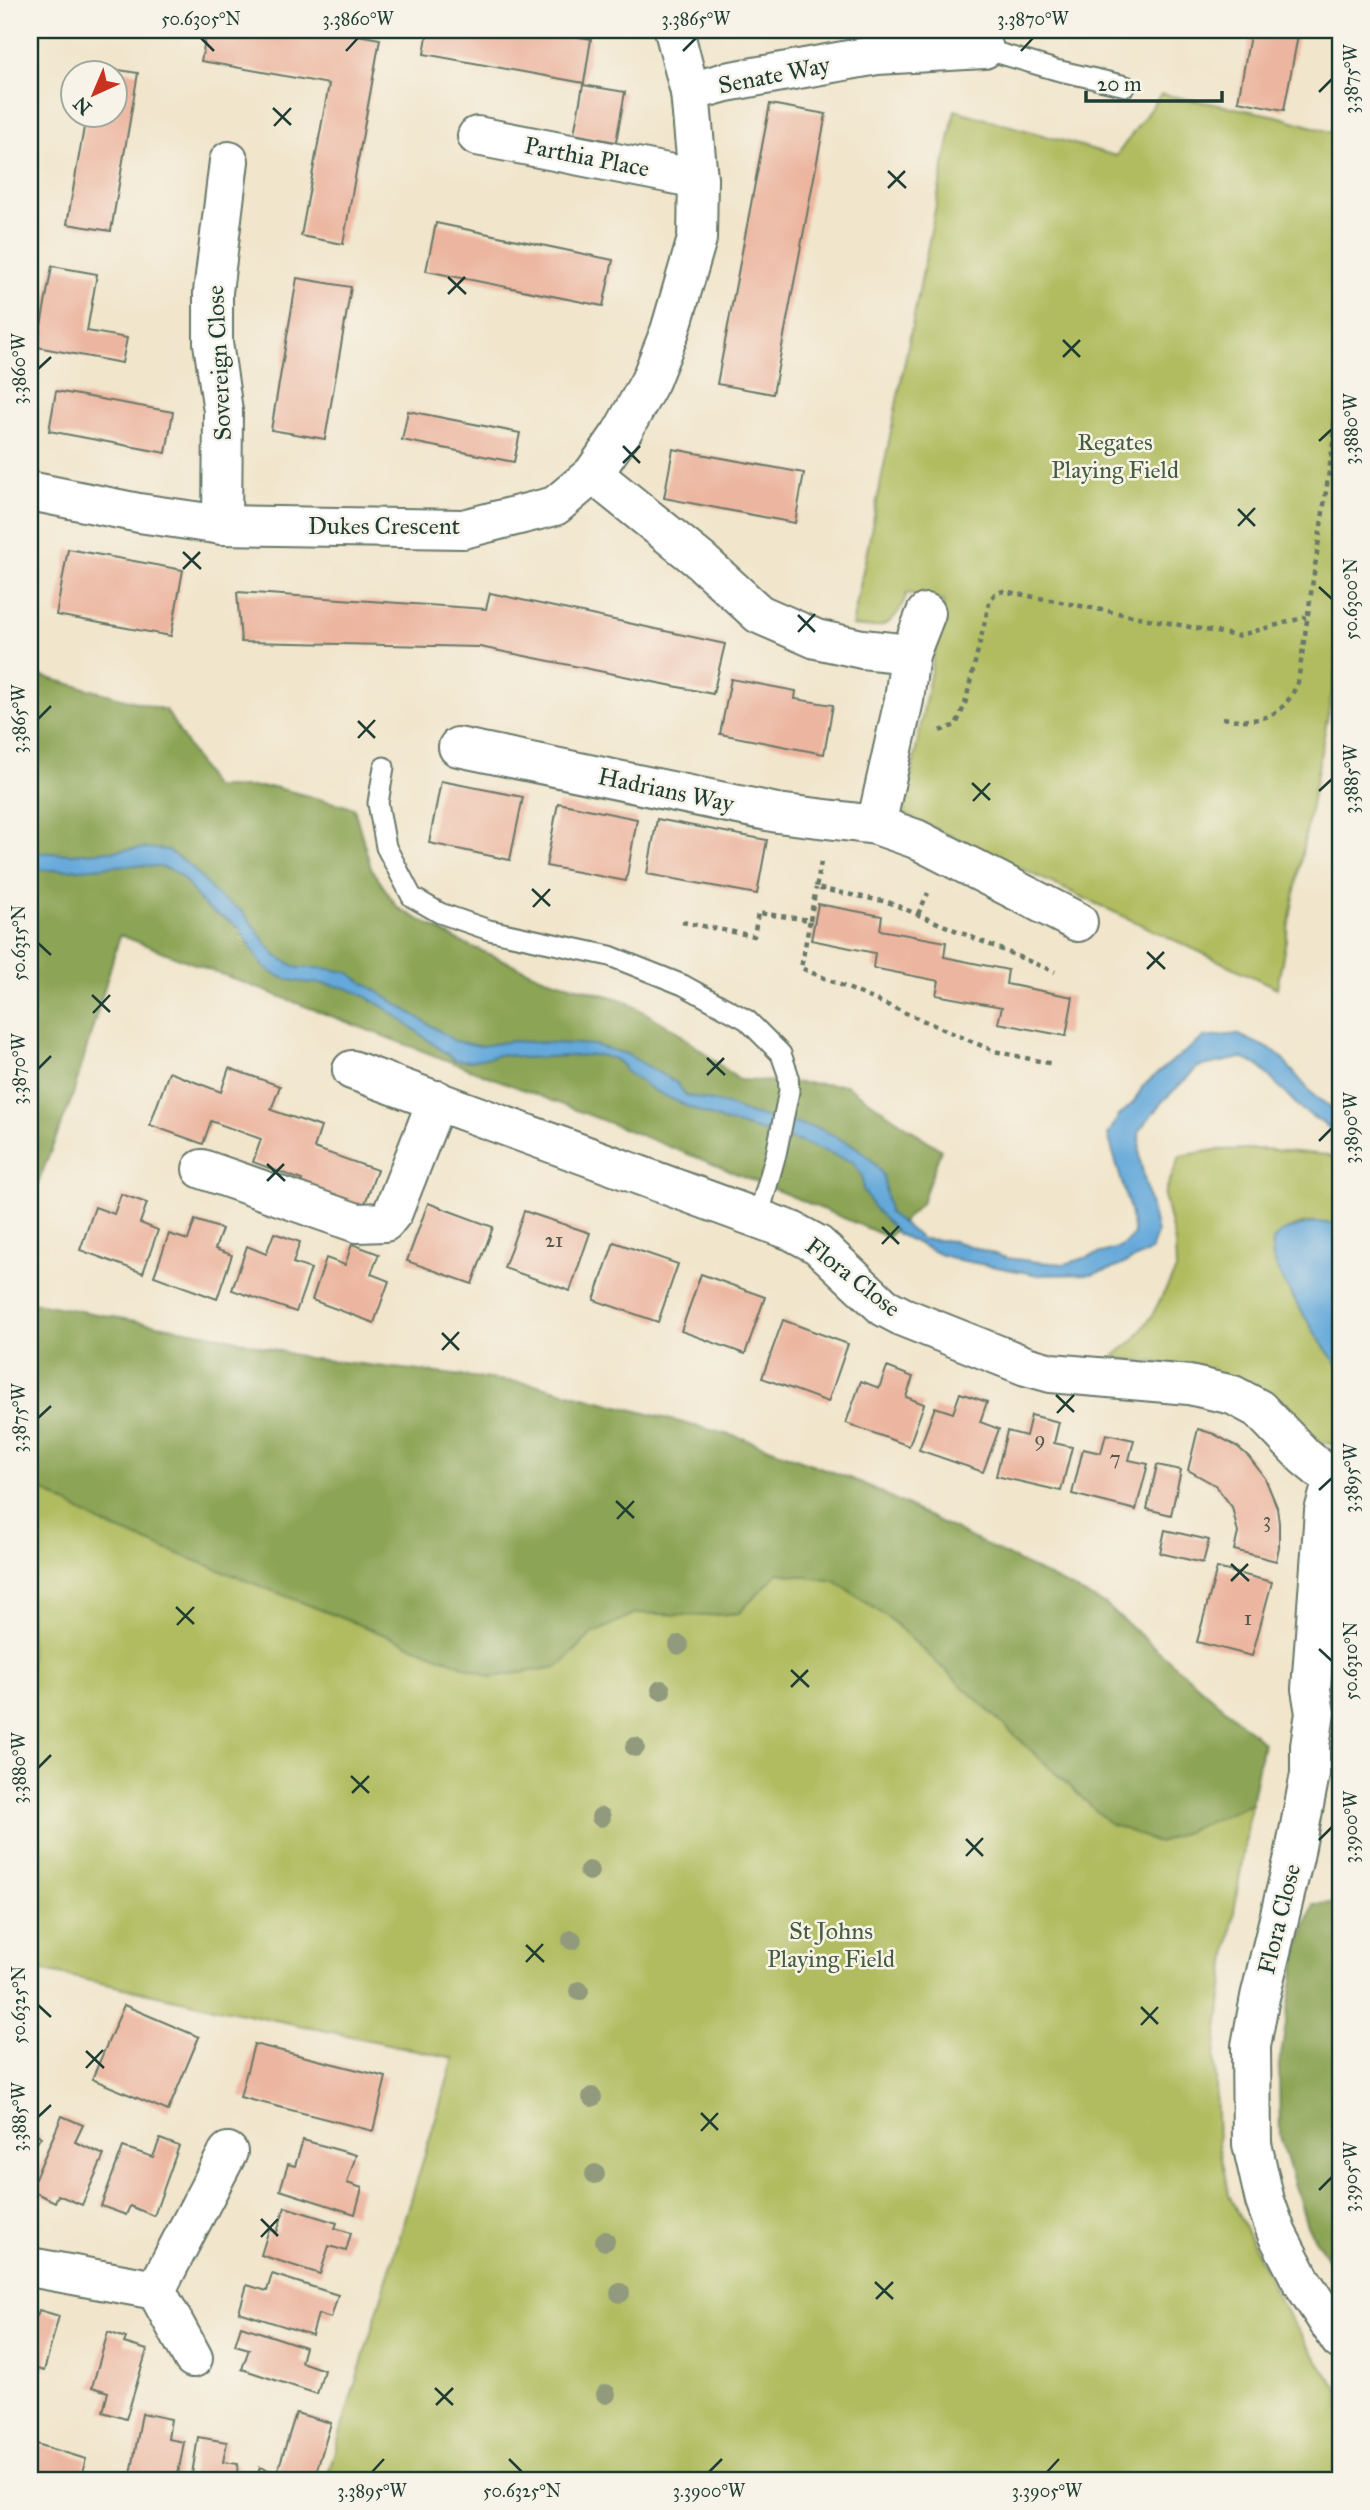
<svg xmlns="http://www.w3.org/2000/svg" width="1370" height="2510" font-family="'IM FELL Great Primer',serif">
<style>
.green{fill:#b0bc5e;stroke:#687c49;stroke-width:2}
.forest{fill:#8ca455;stroke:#567044;stroke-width:2}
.water{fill:#65a9da;stroke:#427387;stroke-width:2}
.building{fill:#ecb59f}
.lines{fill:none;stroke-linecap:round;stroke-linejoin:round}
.lane-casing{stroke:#687869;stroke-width:23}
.street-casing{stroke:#687869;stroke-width:42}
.path{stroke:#687869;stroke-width:4.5;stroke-dasharray:5 5;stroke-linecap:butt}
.lane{stroke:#fff;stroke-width:19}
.street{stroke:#fff;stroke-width:38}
.tree{fill:#919a7d}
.ticks{fill:none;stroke:#1f3d34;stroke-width:2.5}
.labels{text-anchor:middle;stroke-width:5;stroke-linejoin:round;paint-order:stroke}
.number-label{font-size:21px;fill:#525b4f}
.street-label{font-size:24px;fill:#1f3d34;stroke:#f7f3e8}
.park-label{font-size:24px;fill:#435d3e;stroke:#f7f3e8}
.neatline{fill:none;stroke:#1f3d34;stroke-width:2.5}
.ticks-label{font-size:18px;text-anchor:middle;fill:#1f3d34}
</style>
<rect width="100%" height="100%" fill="#f7f3e8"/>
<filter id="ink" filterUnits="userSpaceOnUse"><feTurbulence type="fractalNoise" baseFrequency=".0143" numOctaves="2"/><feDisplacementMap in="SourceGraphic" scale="14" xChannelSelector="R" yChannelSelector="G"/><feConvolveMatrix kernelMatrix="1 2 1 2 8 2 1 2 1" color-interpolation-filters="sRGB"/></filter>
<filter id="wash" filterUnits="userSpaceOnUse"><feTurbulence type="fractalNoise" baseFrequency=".00686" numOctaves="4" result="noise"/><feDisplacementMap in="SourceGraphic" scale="28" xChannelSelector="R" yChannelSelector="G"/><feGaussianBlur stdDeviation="1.57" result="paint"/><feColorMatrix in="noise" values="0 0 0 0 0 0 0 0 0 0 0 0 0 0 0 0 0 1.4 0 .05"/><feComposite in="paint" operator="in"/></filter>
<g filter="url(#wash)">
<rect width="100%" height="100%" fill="#f1e5cb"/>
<g class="green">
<path d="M1161,94L1277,116L1340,135V650L1277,988L904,814L944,601L907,593C896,624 885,631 852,626L955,110L1116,156Z"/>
<path d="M1263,1149L1328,1155L1340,1160V1225C1316,1219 1291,1222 1273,1240L1272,1255L1289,1291L1320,1341L1340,1367V1444L1334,1445L1319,1441L1194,1367L1116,1358L1115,1355L1133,1341L1151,1317L1176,1270L1175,1243L1164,1195L1180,1156L1215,1150Z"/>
<polygon points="30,1354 538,1416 1260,1749 1227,1956 1215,2055 1218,2144 1229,2195 1282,2305 1323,2369 1340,2390 1340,2480 326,2480 454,2058 30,1968"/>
</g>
<g class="forest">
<path d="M30,673L166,710L213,787H274L354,808L371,868L398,908L461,942L545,978L623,1000L675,1030L739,1080L846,1085L941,1150L922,1202L888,1237C635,1128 376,1035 120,935L72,1098L30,1203Z"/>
<polygon points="30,1302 225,1337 307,1358 534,1384 745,1439 862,1483 1106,1605 1263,1742 1251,1804 1159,1843 1109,1823 890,1619 835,1581 778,1573 739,1613 705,1616 636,1613 592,1634 558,1667 492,1677 105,1525 30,1483"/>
<polygon points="1340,1903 1340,2277 1307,2226 1280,2136 1279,2067 1298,1948 1314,1904"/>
</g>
<g class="water">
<path d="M147,848L167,850L191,866L217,896L242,911L276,956L298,968H323L347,972L455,1041L481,1046L511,1041L594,1045L626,1054L677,1083L685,1095L725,1104L751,1114L821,1129L856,1147L871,1159L883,1175L889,1213L922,1239L954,1241L1007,1258L1039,1262L1065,1264L1121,1247L1134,1235L1130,1210L1108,1135L1118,1117L1134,1102L1143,1086L1165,1067L1203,1038L1237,1034L1276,1052L1314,1096L1340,1113V1135L1301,1109L1258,1065L1241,1058L1198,1067L1162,1102L1139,1131L1140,1160L1157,1233L1151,1251L1115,1268L1092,1274L1039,1275L959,1260L939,1254L898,1234L874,1208L863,1190L862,1176L853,1162L800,1142L720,1120L684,1105L653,1090L625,1071L623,1066L615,1059L597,1055L524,1058L504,1054L471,1061L455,1060C421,1037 388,1004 349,989C324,980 294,987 271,972C255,961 251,944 240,929C231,918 215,916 205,906C192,895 185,873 168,869C124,858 75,876 30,868V852L72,854Z"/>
<path d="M1316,1222L1340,1225V1367C1327,1354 1276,1274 1273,1257C1272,1252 1273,1246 1273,1240L1283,1231Z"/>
</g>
<g id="blocks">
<g class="building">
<polygon points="207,30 329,30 380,39 343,244 301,236 329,84 201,61"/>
<polygon points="428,30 538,30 591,39 584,83 424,54"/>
<polygon points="1251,30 1299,30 1284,110 1238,101"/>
<polygon points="94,66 138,73 111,231 67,224 86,116 116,116 116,74 93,74"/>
<polygon points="583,85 625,92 616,142 574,134"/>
<polygon points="770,104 826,114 773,394 717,384"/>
<polygon points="436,223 613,260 603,306 426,271"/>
<polygon points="52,266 97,274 87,331 127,338 122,363 37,347"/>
<polygon points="297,278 351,287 325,439 271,430"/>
<polygon points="56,391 173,412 166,453 49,431"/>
<polygon points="408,411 520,433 514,462 402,440"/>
<polygon points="673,449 804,473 795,523 664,498"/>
<polygon points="68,549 183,570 171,636 56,615"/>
<polygon points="237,592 486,609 490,593 725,644 713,694 480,647 241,642"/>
<polygon points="731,679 796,691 795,699 833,705 824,754 720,734"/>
<polygon points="441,781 523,797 510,860 429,843"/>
<polygon points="558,803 637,819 626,881 546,866"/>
<polygon points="657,819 767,840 757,894 647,874"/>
<polygon points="818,904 882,916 880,930 946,942 944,957 1008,970 1006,984 1073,997 1066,1036 998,1023 1002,1007 936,995 939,981 873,968 875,953 811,940"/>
<polygon points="229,1068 280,1086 271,1110 321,1127 314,1148 377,1170 362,1212 298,1190 302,1180 253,1162 261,1139 211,1121 203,1144 150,1125 169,1072 221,1092"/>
<polygon points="121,1194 147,1203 140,1223 158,1230 143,1273 80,1250 95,1207 114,1214"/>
<polygon points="428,1203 493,1227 472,1284 407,1261"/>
<polygon points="524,1211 590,1233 570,1291 504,1268"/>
<polygon points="195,1220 222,1229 215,1249 232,1255 217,1299 154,1276 169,1234 188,1240"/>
<polygon points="274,1233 300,1242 293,1263 311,1269 296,1312 232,1290 247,1246 266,1254"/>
<polygon points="614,1242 678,1264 658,1322 594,1300"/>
<polygon points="352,1244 379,1254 371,1274 389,1281 374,1323 312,1300 326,1258 345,1265"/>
<polygon points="701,1274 765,1297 745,1354 681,1331"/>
<polygon points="783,1320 848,1344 828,1402 762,1378"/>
<polygon points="887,1367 913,1377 906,1397 924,1404 909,1446 846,1423 861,1381 879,1388"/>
<polygon points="960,1393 987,1402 980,1422 999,1429 983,1472 919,1450 935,1407 953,1413"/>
<polygon points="1031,1415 1059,1422 1054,1443 1072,1447 1061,1491 996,1476 1007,1431 1026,1436"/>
<polygon points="1198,1429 1214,1434 1238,1447 1249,1457 1265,1478 1277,1507 1279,1523 1279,1547 1276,1561 1234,1550 1238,1533 1232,1507 1215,1485 1188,1470"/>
<polygon points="1106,1434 1134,1440 1129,1460 1148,1464 1136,1510 1072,1494 1083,1449 1101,1453"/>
<polygon points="1157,1465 1181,1470 1171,1515 1147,1509"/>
<polygon points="1165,1530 1209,1540 1203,1563 1160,1553"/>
<polygon points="1217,1568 1272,1582 1252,1656 1197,1642"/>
<polygon points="124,2005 199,2037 168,2111 92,2079"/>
<polygon points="254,2044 386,2077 373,2131 240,2097"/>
<polygon points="62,2116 83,2125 75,2142 104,2155 82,2205 58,2195 55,2202 30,2190"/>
<polygon points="30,2129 41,2137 30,2153"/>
<polygon points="160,2139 179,2146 154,2216 130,2206 126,2215 101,2206 123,2147 153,2157"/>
<polygon points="303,2140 356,2155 347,2183 362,2188 355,2214 280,2190 288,2164 295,2166"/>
<polygon points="285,2207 337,2223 335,2228 351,2233 346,2251 329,2246 320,2274 261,2255 269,2229 277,2232"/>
<polygon points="272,2274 338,2295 331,2318 318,2314 312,2335 239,2312 247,2285 267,2291"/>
<polygon points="39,2310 59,2316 44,2371 30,2367 30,2314 37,2316"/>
<polygon points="241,2326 305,2347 301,2362 324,2370 317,2394 242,2369 249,2349 235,2345"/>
<polygon points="108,2332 126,2338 124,2343 147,2350 126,2419 103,2412 108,2392 92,2387"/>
<polygon points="142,2413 171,2419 168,2439 184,2442 177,2480 130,2480"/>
<polygon points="296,2413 331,2423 314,2480 256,2480 260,2467 277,2473"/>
<polygon points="198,2437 227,2442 223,2462 238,2464 236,2480 191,2480"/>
<polygon points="30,2442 86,2459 80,2480 30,2480"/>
</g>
</g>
</g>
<g filter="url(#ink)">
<use href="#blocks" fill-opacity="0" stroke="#687869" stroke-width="2"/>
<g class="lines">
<g class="lane-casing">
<g id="lane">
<polyline points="984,49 1056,70 1126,86"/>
<polyline points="384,767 378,803 386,847 412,897 440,913 489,930 610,956 683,985 747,1020 781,1054 788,1074 789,1091 776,1154 758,1218"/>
</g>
</g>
<g class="street-casing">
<g id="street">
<polyline points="690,92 726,82 877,55 984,49"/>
<polyline points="477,136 698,179"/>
<polyline points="30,491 139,513 222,525 463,529 555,506 593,474 622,432 650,381 670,331 697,239 698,179 690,92 674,30"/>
<polyline points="222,525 223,411 213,343 213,292 229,161"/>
<polyline points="910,654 926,613"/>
<polyline points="458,747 777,813 876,825 904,700 910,654 862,649 816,639 759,614 701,561 593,474"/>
<polyline points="876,825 916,839 1078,922"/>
<polyline points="352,1070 792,1231 818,1245 884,1307 903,1317 1026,1366 1051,1373 1189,1385 1233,1395 1259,1409 1305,1457 1333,1480"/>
<polyline points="202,1169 357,1223 385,1222 393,1212 437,1100"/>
<polyline points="1340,1474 1333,1480 1324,1511 1311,1689 1315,1713 1310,1746 1310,1774 1294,1857 1260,1997 1251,2046 1252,2144 1265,2201 1277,2234 1301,2280 1340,2340"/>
<polyline points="30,2267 156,2290 228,2152"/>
<polyline points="156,2290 193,2358"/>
</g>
</g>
<g class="path">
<path d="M1223,718C1259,724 1283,719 1298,682L1333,444L1340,316"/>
<polyline points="940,731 956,725 965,704 990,600 995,594 1003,591 1237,636 1306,617"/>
<polyline points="821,862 816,888 888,902 1055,972"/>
<polyline points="918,914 928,893"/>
<polyline points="810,920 816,888"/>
<polyline points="682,922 754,936 758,913 810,920 801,968 994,1051 1053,1064"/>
</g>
<use href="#lane" class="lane"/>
<use href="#street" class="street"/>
</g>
<g class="tree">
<circle cx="679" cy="1645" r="10"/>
<circle cx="661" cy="1690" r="10"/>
<circle cx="635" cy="1747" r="10"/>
<circle cx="601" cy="1817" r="10"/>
<circle cx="589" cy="1871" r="10"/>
<circle cx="572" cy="1940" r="10"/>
<circle cx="579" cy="1991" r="10"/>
<circle cx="592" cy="2097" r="10"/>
<circle cx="595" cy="2174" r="10"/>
<circle cx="605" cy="2241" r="10"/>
<circle cx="620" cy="2293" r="10"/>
<circle cx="606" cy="2394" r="10"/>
</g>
</g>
<path class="ticks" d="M201,38L214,51M346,51L358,38M683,51L696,38M1021,51L1033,38M1319,92L1332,79M273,108L291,125M274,126L291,108M888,171L906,188M888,188L905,171M448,277L466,294M448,294L465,277M1063,340L1080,357M1063,357L1080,340M38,369L51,357M1319,441L1332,429M623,446L640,463M623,463L640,446M1238,509L1255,526M1238,526L1255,508M183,552L201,569M183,569L200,552M1319,587L1332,599M798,615L815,632M798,632L815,614M38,719L51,706M358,721L375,738M358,738L375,720M972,783L990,800M1319,791L1332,779M973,801L990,783M532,889L550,906M533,907L550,889M38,943L51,955M1147,952L1165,969M1147,969L1164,952M92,995L110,1012M93,1013L110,995M707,1058L725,1075M38,1069L51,1056M707,1075L724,1058M1319,1141L1332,1128M267,1164L285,1181M267,1181L284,1164M882,1227L899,1244M882,1244L899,1226M442,1333L459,1350M442,1350L459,1332M1056,1395L1074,1412M1057,1413L1074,1395M38,1418L51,1406M1319,1490L1332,1478M616,1501L634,1518M617,1519L634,1501M1231,1564L1249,1581M1231,1581L1248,1564M176,1607L194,1624M177,1625L194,1607M1319,1649L1332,1661M791,1670L809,1687M791,1687L808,1670M38,1768L51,1755M351,1776L369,1793M352,1793L369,1776M966,1839L983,1856M1319,1840L1332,1827M966,1856L983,1838M526,1945L544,1962M526,1962L543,1944M38,2005L51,2017M1141,2007L1158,2024M1141,2025L1158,2007M86,2051L104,2068M86,2068L103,2050M701,2113L718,2130M38,2117L51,2105M701,2131L718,2113M1319,2190L1332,2177M261,2219L278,2236M261,2237L278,2219M875,2282L893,2299M876,2299L893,2282M435,2388L453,2405M436,2405L453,2388M509,2459L522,2472M372,2472L384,2459M709,2472L722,2459M1047,2472L1059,2459"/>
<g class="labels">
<g class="number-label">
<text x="554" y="1247">21</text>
<text x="1040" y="1446">9</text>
<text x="1115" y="1465">7</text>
<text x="1267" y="1527">3</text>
<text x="1248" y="1625">1</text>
</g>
<g class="street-label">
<text transform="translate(774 75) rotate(-11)" y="8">Senate Way</text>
<text transform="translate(587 157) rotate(11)" y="8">Parthia Place</text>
<text transform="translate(219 363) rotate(-93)" y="8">Sovereign Close</text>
<text x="384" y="534">Dukes Crescent</text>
<text transform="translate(666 790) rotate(12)" y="8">Hadrians Way</text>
<text transform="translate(853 1277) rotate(38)" y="8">Flora Close</text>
<text transform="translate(1279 1919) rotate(-76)" y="8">Flora Close</text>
</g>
<g class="park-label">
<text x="1115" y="450">Regates<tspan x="1115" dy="28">Playing Field</tspan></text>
<text x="831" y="1939">St Johns<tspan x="831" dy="28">Playing Field</tspan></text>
</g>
</g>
<rect width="1370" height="2510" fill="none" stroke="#f7f3e8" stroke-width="77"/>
<g transform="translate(94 94) rotate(224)"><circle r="33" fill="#f7f3e8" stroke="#a1aaa0" stroke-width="2"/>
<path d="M0-5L12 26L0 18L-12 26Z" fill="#c8321e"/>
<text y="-10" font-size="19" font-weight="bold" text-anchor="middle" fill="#1f3d34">N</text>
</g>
<path d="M1086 91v10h136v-10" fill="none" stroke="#1f3d34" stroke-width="3.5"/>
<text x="1097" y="91" font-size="21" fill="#1f3d34" stroke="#f7f3e8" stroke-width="5" paint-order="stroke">20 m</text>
<rect x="38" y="38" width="1294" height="2434" class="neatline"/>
<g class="ticks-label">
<text x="201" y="25">50.6305°N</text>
<text x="358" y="25">3.3860°W</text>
<text x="696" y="25">3.3865°W</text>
<text x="1033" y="25">3.3870°W</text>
<text transform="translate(1351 79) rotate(-90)" y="6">3.3875°W</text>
<text transform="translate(19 369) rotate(-90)" y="6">3.3860°W</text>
<text transform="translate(1351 429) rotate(-90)" y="6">3.3880°W</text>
<text transform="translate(1351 599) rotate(-90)" y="6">50.6300°N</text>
<text transform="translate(19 719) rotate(-90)" y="6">3.3865°W</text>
<text transform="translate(1351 779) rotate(-90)" y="6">3.3885°W</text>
<text transform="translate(19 943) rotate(-90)" y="6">50.6315°N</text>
<text transform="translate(19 1069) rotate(-90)" y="6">3.3870°W</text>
<text transform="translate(1351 1128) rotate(-90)" y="6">3.3890°W</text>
<text transform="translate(19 1418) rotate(-90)" y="6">3.3875°W</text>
<text transform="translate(1351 1478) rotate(-90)" y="6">3.3895°W</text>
<text transform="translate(1351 1661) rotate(-90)" y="6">50.6310°N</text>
<text transform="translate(19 1768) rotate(-90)" y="6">3.3880°W</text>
<text transform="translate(1351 1827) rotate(-90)" y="6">3.3900°W</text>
<text transform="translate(19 2005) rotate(-90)" y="6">50.6325°N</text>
<text transform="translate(19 2117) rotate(-90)" y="6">3.3885°W</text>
<text transform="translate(1351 2177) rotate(-90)" y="6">3.3905°W</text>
<text x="372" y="2497">3.3895°W</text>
<text x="522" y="2497">50.6325°N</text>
<text x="709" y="2497">3.3900°W</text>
<text x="1047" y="2497">3.3905°W</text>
</g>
</svg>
